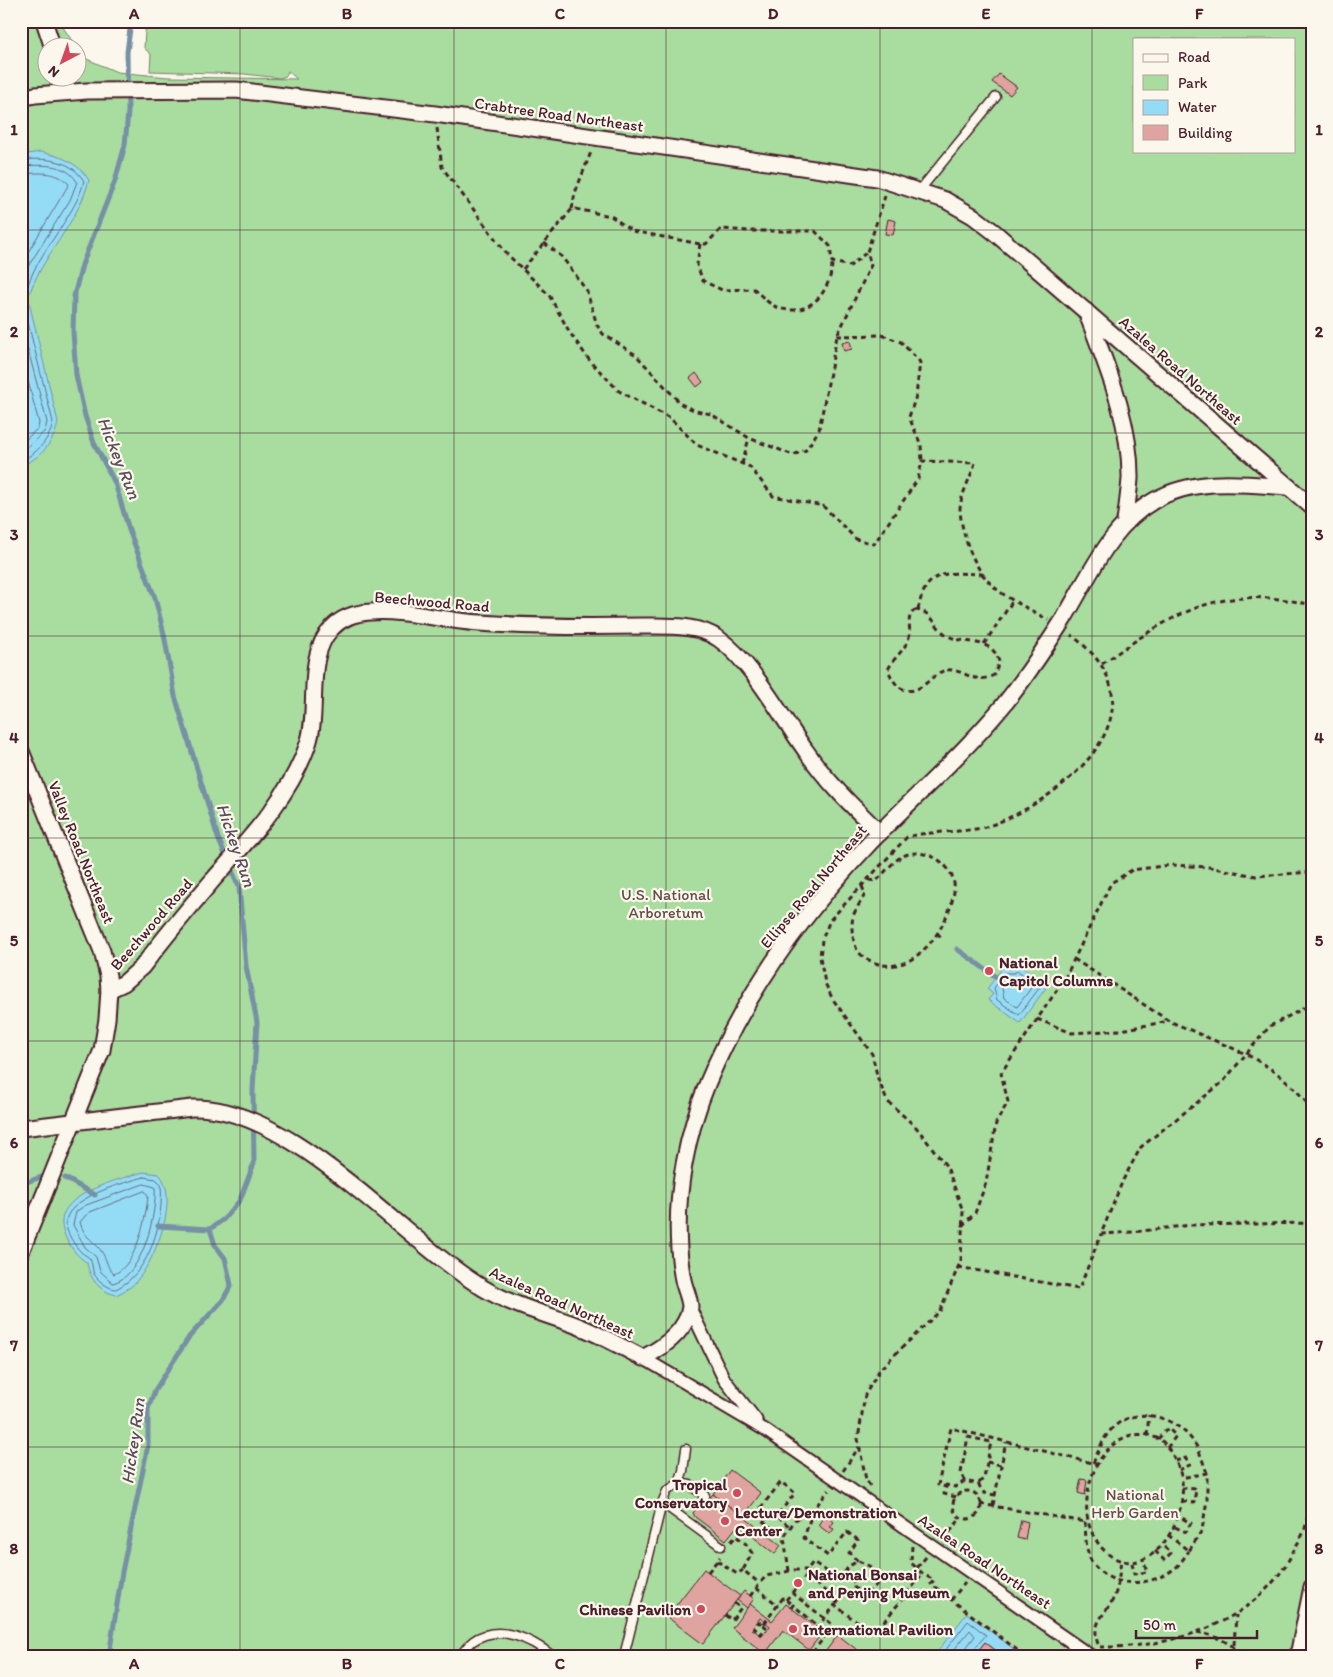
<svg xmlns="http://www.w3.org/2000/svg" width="1333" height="1677" font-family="Itim,sans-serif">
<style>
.green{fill:#a8dd9f;stroke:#797e65;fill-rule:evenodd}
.water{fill:#94dcf6;stroke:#7690a5}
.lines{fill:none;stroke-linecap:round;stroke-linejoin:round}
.shore{stroke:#686b7c;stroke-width:1}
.stream{stroke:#7690a5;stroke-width:5}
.building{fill:#dfa49f;stroke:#4a1f2b;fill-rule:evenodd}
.service-casing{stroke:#4a1f2b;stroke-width:11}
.pedestrian-casing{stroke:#4a1f2b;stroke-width:15}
.minor-casing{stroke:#4a1f2b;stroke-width:19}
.path{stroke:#4a1f2b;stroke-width:3;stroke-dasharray:5 4;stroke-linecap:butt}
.service{stroke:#fbf7ec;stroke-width:8}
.pedestrian{stroke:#fbf7ec;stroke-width:11}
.minor{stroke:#fbf7ec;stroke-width:15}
.grid{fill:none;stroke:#4a1f2b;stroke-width:1;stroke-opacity:0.55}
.poi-dot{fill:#d1495b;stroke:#fbf7ec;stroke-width:2}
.labels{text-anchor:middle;stroke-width:4.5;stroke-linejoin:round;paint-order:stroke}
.street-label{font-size:16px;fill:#4a1f2b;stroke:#fbf7ec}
.park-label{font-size:16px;fill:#624e48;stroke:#fbf7ec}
.poi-label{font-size:16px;font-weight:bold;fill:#4a1f2b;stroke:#fbf7ec;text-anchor:start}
.water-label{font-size:18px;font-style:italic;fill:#5c4e5e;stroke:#fbf7ec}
.neatline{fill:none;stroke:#4a1f2b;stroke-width:2}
.grid-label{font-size:16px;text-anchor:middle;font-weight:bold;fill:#4a1f2b}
</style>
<rect width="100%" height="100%" fill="#fbf7ec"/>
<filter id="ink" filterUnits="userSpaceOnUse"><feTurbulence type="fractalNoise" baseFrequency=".02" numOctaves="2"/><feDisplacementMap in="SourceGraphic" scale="10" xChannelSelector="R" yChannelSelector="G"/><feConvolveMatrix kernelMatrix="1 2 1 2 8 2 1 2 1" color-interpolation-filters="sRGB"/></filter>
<g filter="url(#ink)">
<path class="green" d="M21,21H59L76,47L48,48V78H78V50L82,57L117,72L168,77L297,79L288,71L286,76L280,78L244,74L150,71L151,54L144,48L145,31L150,21H1312V1656H21ZM1134,39H1294V151H1134Z"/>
<g class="water">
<path d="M40,152C61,156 77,162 89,180C78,224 41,256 28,298L58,422C55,440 40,460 21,465V155Z"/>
<polygon points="1016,963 1048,985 1020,1023 988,1000 993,994 987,989 1005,964 1012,969"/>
<path d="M143,1172L159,1174C180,1196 156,1258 138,1279C133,1287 124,1291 116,1295C99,1291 90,1279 87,1263C76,1255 68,1245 64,1233C49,1195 118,1180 143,1172Z"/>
<polygon points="967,1613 1023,1656 1003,1656 985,1642 974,1656 934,1656"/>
</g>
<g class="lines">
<g class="shore">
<path d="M21,160C44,158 70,158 84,181C74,224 19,268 25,311L53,422C51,437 37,455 21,460"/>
<path d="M21,166C40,165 66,162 77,182L70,200L24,273L21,282"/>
<path d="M21,174C39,173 55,170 69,184L21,264"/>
<polyline points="21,323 47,422 45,431 21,453"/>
<polyline points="21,355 39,423 38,428 21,444"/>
<polygon points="1018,971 1040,987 1019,1015 997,1000 994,988 1005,973 1013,973"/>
<polygon points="1018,978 1031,988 1017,1007 1004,998 1002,988 1007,980"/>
<path d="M144,1177L156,1179L161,1184C164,1220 151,1272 116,1289C109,1289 98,1281 94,1274C92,1270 93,1264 90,1259C88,1256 84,1255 81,1252C75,1246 67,1234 66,1225C63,1198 124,1183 144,1177Z"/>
<path d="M144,1184L155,1187C157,1213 143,1276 113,1283L100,1271L96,1257L85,1247L73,1225L76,1212L84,1206Z"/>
<path d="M145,1191L148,1196C146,1217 137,1265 114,1274C106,1267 108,1262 103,1254C96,1241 84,1239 80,1222L88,1213Z"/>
<polyline points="941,1656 968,1621 986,1635 972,1651 971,1656"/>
<polyline points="949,1656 970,1630 975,1636 966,1648 964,1656"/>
</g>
<g class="stream">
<polyline points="957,949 996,977"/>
<polyline points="65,1178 95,1195"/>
<polyline points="21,1184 44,1176"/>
<polyline points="158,1226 210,1229"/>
<polyline points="109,1656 122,1572 148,1445 148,1409 155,1390 189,1337 223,1300 231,1285 225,1258 215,1245 210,1229 224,1219 240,1200 254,1163 253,1090 257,1022 246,966 239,887 218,838 175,696 164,634 155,598 129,530 115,483 94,443 85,416 76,375 73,332 74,296 82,265 115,181 125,145 128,112 127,52 131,21"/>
</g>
</g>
<g class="building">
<polygon points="999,74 1017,87 1010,95 992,82"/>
<polygon points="888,219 896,221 893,235 885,234"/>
<polygon points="850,341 852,349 844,351 842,343"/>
<polygon points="696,373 703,382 697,387 690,378"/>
<polygon points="730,1470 761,1493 743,1517 713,1494"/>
<polygon points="1081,1479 1087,1480 1085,1495 1078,1493"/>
<polygon points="713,1494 781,1545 775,1554 738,1525 726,1540 695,1517 693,1513 700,1504 703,1506"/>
<polygon points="825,1515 834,1522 830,1527 834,1529 830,1534 818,1525"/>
<polygon points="1021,1520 1028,1522 1025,1540 1017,1538"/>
<polygon points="704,1569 740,1596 703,1644 667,1617"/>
<polygon points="744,1591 754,1599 747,1608 737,1600"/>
<path d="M750,1604L772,1621L786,1604L823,1632L809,1650L783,1630L765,1654L732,1628ZM760,1618L770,1626L762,1636L752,1629Z"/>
<polygon points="838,1635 865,1656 822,1656"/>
<polygon points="985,1642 1003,1656 974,1656"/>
</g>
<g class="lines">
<g class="service-casing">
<g id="service">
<polyline points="919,191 996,97"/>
<polyline points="679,1483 690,1485 705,1496"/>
<polyline points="662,1503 721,1546"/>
<path d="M460,1656C464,1651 468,1645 473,1641C499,1623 531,1639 553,1656"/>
<polyline points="624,1656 662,1503 667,1491 679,1483 683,1471 686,1449"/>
</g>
</g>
<g class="pedestrian-casing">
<g id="pedestrian">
<polyline points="690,1308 724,1379 756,1420"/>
<polyline points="643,1358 765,1430 1091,1656"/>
</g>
</g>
<g class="minor-casing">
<g id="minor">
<polyline points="44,21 53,48"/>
<polyline points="21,98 35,95 87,91 236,90 435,114 877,178 945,200 973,216 994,232 1312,507"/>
<path d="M1086,311C1106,365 1131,421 1130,479C1129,492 1127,507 1125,521"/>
<polyline points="21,751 102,951 108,976 109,990 107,1019 102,1050 21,1252"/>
<path d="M109,990L124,983L142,967C164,938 188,909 212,881C248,840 290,797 308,744C320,708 304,657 332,628C342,617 355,613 370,612C402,609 446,621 480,623C534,627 588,627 643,626C668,626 697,624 719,639C752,662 782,718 806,751C827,782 853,807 880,833"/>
<path d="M21,1128L192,1108C291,1105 400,1238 483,1288C513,1306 546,1314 578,1326C601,1335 622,1347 643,1358C662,1348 687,1331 690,1307C690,1300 686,1291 684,1284C681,1273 680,1261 679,1249C675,1193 687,1133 708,1082C745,994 801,916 866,847C912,798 963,755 1006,702C1027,676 1045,648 1063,620C1090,576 1109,526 1155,500C1195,477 1245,484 1289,487"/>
<polyline points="1298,1656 1312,1587"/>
</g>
</g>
<g class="path">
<path d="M437,128L442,167L505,252L549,295L570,333L590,361L619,391L670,418L697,445L750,467L773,496L823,506L856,539L874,544L918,479L922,461L975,463C971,477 961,494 960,508C960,519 964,535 968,546C986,593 1008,596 1048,620"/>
<polyline points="572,209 575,193 591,152"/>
<polyline points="544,243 561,256 575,274 587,292 597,325 603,334 636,355 681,404 696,411 711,414 749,438 793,455 806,450 819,430 837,336 871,265 867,252 885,196"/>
<path d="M700,244L697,265L703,281L722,290L754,289C761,295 769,305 779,308C810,318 832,290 832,262"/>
<polyline points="523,269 572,209 576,209 611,216 632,231 700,244 706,244 721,229 749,231 815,231 830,246 832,262 850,266 867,252"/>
<polyline points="837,336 882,335 901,342 920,362 916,396 909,417 921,445 922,461"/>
<polyline points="742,464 749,438"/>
<path d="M915,610C932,611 933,624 944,633C961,647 993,635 999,662L994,675C974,686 964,668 946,670C932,673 922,694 906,690C896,688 892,678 888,670C893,658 904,651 908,640C913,629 904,618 915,610Z"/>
<path d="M918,610C926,568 947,573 982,574"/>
<polyline points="984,644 1012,602"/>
<path d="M1102,664C1175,612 1219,583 1312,605"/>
<path d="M862,886L865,894C862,901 855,909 853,917C851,926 852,936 855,944C857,953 864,958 873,962C914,980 949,926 954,892C958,865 924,844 901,857C892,862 884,874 876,881L868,880"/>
<polyline points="937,933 943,939"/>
<polyline points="1074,959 1169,1021 1246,1054 1270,1026 1312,1004"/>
<polyline points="1037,1019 1072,1033 1121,1030 1169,1021"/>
<path d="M1312,1110C1290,1080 1277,1072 1246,1054L1223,1082L1141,1147L1123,1180L1101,1234L1133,1232L1191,1225L1312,1223"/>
<polyline points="962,1226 975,1213 986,1183 996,1123 1008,1102 1001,1073 1065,978 1111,883 1132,870 1171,865 1209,867 1256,876 1312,872"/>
<polyline points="958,1267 1079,1289 1101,1234"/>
<path d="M1145,1434C1150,1436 1159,1438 1162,1441C1172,1451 1181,1469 1182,1482C1187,1519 1153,1581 1111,1556C1100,1549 1091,1534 1088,1521C1082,1491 1096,1449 1126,1437C1131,1434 1139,1435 1145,1434Z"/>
<polyline points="1147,1435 1149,1415"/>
<polyline points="1158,1439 1168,1428 1176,1436 1167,1448"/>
<polyline points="1175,1461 1186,1458 1190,1465 1179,1470"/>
<polyline points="987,1462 1001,1465"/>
<path d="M1093,1463C1098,1453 1102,1440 1109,1432C1134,1402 1179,1416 1197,1447C1201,1455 1204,1465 1207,1473"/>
<polyline points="843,1471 859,1447"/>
<polyline points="965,1481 961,1473 968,1437 991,1442 984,1478 978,1484"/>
<path d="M870,1486L866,1480L858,1439L865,1395L880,1369L940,1311L961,1260L963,1211L947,1167L916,1127L887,1101L878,1079L872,1054L832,998L825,983L820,957L822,940L830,920L907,837C936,829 968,835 997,823C1073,792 1169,706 1071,635"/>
<polyline points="946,1487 946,1485 955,1487 965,1481 978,1484 984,1493 995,1495"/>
<circle cx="967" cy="1505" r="14"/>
<polyline points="956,1497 944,1494 946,1487 938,1485 951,1428 1096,1464"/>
<polyline points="1182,1501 1194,1503 1196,1489 1182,1488"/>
<polyline points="980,1504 1086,1522"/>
<polyline points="993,1505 1006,1442"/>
<polyline points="748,1510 784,1537"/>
<polyline points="813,1510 804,1538 828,1556 847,1532 858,1540 849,1553 858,1561 849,1566 842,1576 835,1577 813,1562 807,1570 806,1576 838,1601 835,1605"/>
<polyline points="755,1515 781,1482 795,1493 777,1516 790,1527"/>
<path d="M1085,1522C1086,1535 1085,1552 1093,1564C1113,1590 1151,1586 1174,1569C1180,1565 1185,1556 1189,1551"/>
<polyline points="1175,1527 1186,1532 1191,1523 1178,1516"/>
<polyline points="1168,1535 1189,1551 1202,1530 1207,1500 1207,1473 1181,1478"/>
<polyline points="944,1539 961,1518"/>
<polyline points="731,1542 736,1536 746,1544 752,1553 743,1570 759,1583"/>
<polyline points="912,1546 911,1563 917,1568"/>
<polyline points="1155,1551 1164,1560 1171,1553 1162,1545"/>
<polyline points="926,1557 917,1568 923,1574 934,1580 931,1584 1025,1656"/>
<polyline points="717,1561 737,1574 743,1570"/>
<polyline points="1132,1563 1134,1574 1147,1572 1143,1559"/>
<polyline points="789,1571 784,1537 795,1520 813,1510 829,1490"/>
<polyline points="708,1572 720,1557"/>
<path d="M843,1574L854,1582V1587L861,1595H866C868,1593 879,1582 881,1580C878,1569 868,1565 858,1561"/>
<polyline points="756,1588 778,1605"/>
<polyline points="792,1593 833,1625 810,1656"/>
<polyline points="750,1596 766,1576 794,1570 807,1570"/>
<polyline points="786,1600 806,1576"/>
<polyline points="951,1600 965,1583"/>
<polyline points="734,1603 741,1608"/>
<polyline points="791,1608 793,1605 818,1626"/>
<polyline points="725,1615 732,1620 743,1605"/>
<polyline points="763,1625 766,1627 761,1634 754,1628 759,1622 763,1625 783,1598 793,1605"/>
<polyline points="817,1628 835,1605 853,1619 876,1631 923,1574"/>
<path d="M1197,1632C1216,1636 1229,1641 1243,1656"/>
<path d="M1098,1644C1090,1622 1107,1614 1114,1597C1119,1586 1119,1573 1121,1561"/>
<polyline points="1234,1645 1236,1615"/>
<path d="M1100,1647C1177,1648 1260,1622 1295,1548C1299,1541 1305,1532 1306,1524C1312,1500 1308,1473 1312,1449"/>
</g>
<use href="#service" class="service"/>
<use href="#pedestrian" class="pedestrian"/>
<use href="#minor" class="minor"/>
</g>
</g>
<path class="grid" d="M240,21V1656M454,21V1656M666,21V1656M880,21V1656M1092,21V1656M21,230H1312M21,433H1312M21,636H1312M21,838H1312M21,1041H1312M21,1244H1312M21,1447H1312"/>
<g class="poi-dot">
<circle cx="989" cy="971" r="5"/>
<circle cx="737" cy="1493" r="5"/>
<circle cx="725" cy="1521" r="5"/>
<circle cx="798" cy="1583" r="5"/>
<circle cx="701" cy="1609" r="5"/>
<circle cx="793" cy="1629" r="5"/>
</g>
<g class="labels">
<g class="street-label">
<text transform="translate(559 114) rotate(8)" y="6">Crabtree Road Northeast</text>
<text transform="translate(1181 370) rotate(41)" y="6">Azalea Road Northeast</text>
<text transform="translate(432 601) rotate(5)" y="6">Beechwood Road</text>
<text transform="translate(82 852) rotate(68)" y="6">Valley Road Northeast</text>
<text transform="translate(813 886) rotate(-50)" y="6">Ellipse Road Northeast</text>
<text transform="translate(151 924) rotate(-49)" y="6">Beechwood Road</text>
<text transform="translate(562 1302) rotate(24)" y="6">Azalea Road Northeast</text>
<text transform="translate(985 1561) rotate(34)" y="6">Azalea Road Northeast</text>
</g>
<g class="park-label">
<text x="666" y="900">U.S. National<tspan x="666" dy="18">Arboretum</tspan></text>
<text x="1135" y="1500">National<tspan x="1135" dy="18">Herb Garden</tspan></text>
</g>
<g class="poi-label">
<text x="999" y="968">National<tspan x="999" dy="18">Capitol Columns</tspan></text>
<text x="727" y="1490" text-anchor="end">Tropical<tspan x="727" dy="18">Conservatory</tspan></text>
<text x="735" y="1518">Lecture/Demonstration<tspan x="735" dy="18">Center</tspan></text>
<text x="808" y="1580">National Bonsai<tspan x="808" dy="18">and Penjing Museum</tspan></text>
<text x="691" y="1615" text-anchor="end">Chinese Pavilion</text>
<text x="803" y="1635">International Pavilion</text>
</g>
<g class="water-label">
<text transform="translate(119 458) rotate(68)" y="6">Hickey Run</text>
<text transform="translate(236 845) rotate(71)" y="6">Hickey Run</text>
<text transform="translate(133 1441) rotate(-82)" y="6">Hickey Run</text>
</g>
</g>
<rect width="1333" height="1677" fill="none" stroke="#fbf7ec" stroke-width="55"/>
<rect x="1133" y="38" width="162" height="115" fill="#fbf7ec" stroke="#b4a19f"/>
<rect x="1143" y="54" width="25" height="8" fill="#fbf7ec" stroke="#b4a19f"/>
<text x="1178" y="62" font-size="15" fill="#4a1f2b">Road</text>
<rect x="1143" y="75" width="25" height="15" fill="#a8dd9f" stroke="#b4a19f"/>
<text x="1178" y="88" font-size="15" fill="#4a1f2b">Park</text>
<rect x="1143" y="100" width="25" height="15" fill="#94dcf6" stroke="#b4a19f"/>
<text x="1178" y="112" font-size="15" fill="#4a1f2b">Water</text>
<rect x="1143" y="125" width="25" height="15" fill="#dfa49f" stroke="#b4a19f"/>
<text x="1178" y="138" font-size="15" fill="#4a1f2b">Building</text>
<g transform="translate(62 62) rotate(221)"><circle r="24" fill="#fbf7ec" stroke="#b4a19f"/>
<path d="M0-4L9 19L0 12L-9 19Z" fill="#d1495b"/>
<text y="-8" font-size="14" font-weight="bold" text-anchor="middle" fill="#4a1f2b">N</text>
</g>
<path d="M1136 1630v8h121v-8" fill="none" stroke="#4a1f2b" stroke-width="2.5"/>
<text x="1143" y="1630" font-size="15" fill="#4a1f2b" stroke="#fbf7ec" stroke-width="4" paint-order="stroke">50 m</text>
<rect x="28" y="28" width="1278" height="1622" class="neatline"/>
<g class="grid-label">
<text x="134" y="19">A</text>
<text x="347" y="19">B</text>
<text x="560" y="19">C</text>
<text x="773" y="19">D</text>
<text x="986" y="19">E</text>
<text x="1199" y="19">F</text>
<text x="14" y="135">1</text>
<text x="1319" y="135">1</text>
<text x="14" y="337">2</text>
<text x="1319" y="337">2</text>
<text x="14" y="540">3</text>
<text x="1319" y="540">3</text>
<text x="14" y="743">4</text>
<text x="1319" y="743">4</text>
<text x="14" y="946">5</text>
<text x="1319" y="946">5</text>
<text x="14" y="1148">6</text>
<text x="1319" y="1148">6</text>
<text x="14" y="1351">7</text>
<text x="1319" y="1351">7</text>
<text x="14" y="1554">8</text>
<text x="1319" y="1554">8</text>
<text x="134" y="1669">A</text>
<text x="347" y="1669">B</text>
<text x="560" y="1669">C</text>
<text x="773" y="1669">D</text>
<text x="986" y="1669">E</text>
<text x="1199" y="1669">F</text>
</g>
</svg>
